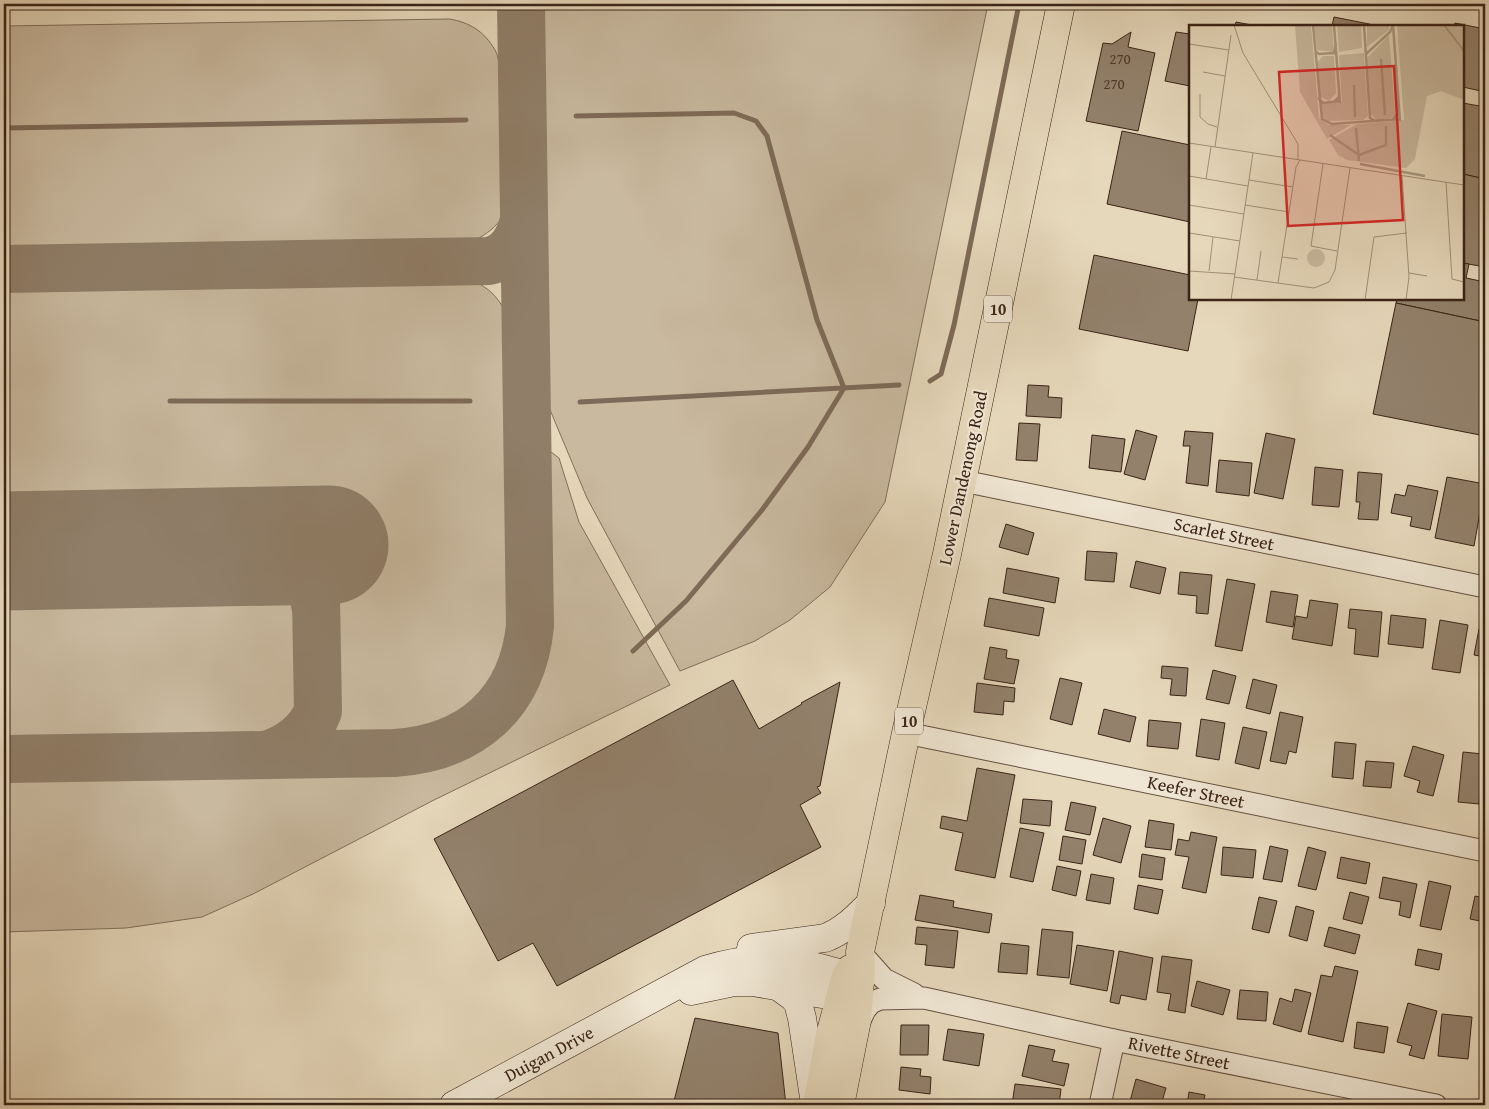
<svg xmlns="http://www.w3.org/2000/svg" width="1489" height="1109" font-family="'Gentium Book Plus',serif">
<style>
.green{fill:#c9b99f;stroke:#826e5b}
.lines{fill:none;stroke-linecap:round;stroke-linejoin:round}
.stream{stroke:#7e6a58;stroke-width:5}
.taxiway{stroke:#907e69;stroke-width:48}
.runway{stroke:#907e69;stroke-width:119}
.building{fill:#93816c;stroke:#3a2317}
.minor-casing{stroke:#655040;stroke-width:23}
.secondary-casing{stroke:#3a2317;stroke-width:29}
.trunk-casing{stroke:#3a2317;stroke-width:29}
.minor{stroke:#efe6d3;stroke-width:21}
.secondary{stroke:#efe6d3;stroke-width:28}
.trunk{stroke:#e6d8bb;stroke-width:28}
.labels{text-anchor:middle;stroke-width:4.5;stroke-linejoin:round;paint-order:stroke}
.number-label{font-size:15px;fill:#503a2c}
.shield{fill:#efe6d3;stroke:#705e4f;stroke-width:1}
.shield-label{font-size:16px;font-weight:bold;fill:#3a2317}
.street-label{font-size:18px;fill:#3a2317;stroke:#efe6d3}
.inset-river{fill:none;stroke:#ac9a83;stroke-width:2.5}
.inset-road{fill:none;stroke:#a19079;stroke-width:1}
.view{fill:#d62828;fill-opacity:0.15;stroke:#d62828;stroke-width:2.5}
.inset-edge{fill:none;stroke:#3a2317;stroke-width:2.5}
</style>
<rect width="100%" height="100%" fill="#e6d8bb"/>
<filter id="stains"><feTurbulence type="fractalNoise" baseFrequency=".004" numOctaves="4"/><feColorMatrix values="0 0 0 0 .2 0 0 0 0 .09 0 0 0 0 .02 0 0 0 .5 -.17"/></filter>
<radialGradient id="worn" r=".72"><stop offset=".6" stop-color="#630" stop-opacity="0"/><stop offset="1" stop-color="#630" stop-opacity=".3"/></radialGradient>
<g class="green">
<polygon points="535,4 988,4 885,502 830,587 790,620 755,641 680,671 587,498 540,386"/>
<path d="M449,19C469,22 484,31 495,50C506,70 516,186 507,208C497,232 474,243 450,248L4,255V26Z"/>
<path d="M451,275C486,280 505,299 512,333L515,619C509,675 476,724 417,735C390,740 362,739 334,739L330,521L4,526V282Z"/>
<path d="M547,449L559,458L579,522L670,685L434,800L253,894L202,917L126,928L4,932V773L395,767C475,758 528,721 543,640Z"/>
<path d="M236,572C254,575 276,580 289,594C297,603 299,617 302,629C314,677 308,725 255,743L4,747V576Z"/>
</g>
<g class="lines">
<g class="stream">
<polyline points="576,116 734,113 756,121 767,136 817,320 844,388 808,447 762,510 686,601 633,651"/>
<polyline points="4,128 466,120"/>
<polyline points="930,381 941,374 954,325 1019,4"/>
<polyline points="170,401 470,401"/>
<polyline points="580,402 899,385"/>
</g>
<g class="taxiway">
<path d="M4,269L489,261C510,256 519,240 524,220"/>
<path d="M167,548L254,549C287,552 312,576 316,609"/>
<path d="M266,755C288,749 310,733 318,711L315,545"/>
<path d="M4,759L394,753C471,748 522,704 530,626L521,4"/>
</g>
<polyline class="runway" points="4,551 329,545"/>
</g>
<g class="building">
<polygon points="1334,17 1379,26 1332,26"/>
<polygon points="1236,22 1257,26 1235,26"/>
<polygon points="1455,23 1485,29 1485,92 1463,87 1463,26 1454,26"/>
<polygon points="1131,32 1128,47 1155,53 1138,131 1086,121 1103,43 1112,44"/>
<polygon points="1176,32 1190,34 1190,86 1165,81"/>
<polygon points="1463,103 1485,107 1485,179 1463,174"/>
<polygon points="1122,131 1190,145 1190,222 1107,204"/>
<polygon points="1463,174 1485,179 1485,267 1463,263"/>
<polygon points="1094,255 1190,275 1190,299 1198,299 1188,351 1079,329"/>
<polygon points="1463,263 1469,264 1466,278 1485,282 1485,322 1396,303 1397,299 1463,299"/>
<polygon points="1396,303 1485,322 1485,436 1373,414"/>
<polygon points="1028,385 1049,386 1048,397 1062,398 1061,418 1026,416"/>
<polygon points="1019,423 1040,424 1037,461 1016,460"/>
<polygon points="1136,430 1157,436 1145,480 1124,474"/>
<polygon points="1185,431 1213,433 1208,486 1186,483 1190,446 1183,446"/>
<polygon points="1266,433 1295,439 1283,499 1254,493"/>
<polygon points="1092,435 1125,439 1121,472 1089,468"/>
<polygon points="1219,460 1252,463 1249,496 1216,492"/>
<polygon points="1315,467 1343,470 1339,507 1312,505"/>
<polygon points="1358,472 1382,474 1378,520 1358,519 1360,502 1356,502"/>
<polygon points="1447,477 1485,484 1474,546 1435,538"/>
<polygon points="1408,485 1438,491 1430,530 1410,526 1412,517 1391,513 1395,494 1405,496"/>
<polygon points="1006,524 1034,533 1028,555 999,547"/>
<polygon points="1087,551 1117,553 1114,582 1085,580"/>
<polygon points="1136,561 1166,568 1160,594 1130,587"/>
<polygon points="1007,568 1059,578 1055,603 1003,593"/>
<polygon points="1180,572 1212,575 1208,614 1196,613 1197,596 1178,594"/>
<polygon points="1227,579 1255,584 1242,651 1215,646"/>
<polygon points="1271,591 1298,595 1293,627 1266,622"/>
<polygon points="989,598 1044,608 1039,636 984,626"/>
<polygon points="1310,600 1338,604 1332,646 1292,639 1296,616 1307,618"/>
<polygon points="1350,609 1382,612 1378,657 1354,654 1356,629 1348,628"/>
<polygon points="1391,615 1426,619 1423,648 1388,644"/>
<polygon points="1440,620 1468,625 1460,673 1432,669"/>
<polygon points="1479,629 1485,630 1485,657 1474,655"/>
<polygon points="990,647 1007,650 1006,658 1019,660 1014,684 984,679"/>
<polygon points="1162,666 1188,668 1186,696 1170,695 1172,679 1161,678"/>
<polygon points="1213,670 1236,676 1229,704 1206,699"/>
<polygon points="1060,678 1082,683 1072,725 1050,719"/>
<polygon points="1253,679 1277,685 1270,714 1246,708"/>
<polygon points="733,680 759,729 802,704 801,703 840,682 820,786 817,787 821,793 800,805 821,847 557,986 533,943 498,961 434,839"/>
<polygon points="977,683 1015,688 1014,702 1004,701 1003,715 974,712"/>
<polygon points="1104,709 1136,717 1130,742 1098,734"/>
<polygon points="1280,712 1303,717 1296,753 1289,751 1286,764 1270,761"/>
<polygon points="1201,719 1225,723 1219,760 1196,756"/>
<polygon points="1149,720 1181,723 1178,749 1147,746"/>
<polygon points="1243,727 1267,732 1259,769 1235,763"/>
<polygon points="1335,742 1356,744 1353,779 1332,777"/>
<polygon points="1413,746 1444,755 1433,796 1417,792 1420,781 1404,776"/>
<polygon points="1463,752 1483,754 1479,804 1458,802"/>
<polygon points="1366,761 1394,763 1391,788 1363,786"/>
<polygon points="977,768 1015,775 995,878 955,870 963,833 940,828 942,816 967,821"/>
<polygon points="1023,799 1052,801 1050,826 1020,823"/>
<polygon points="1071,802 1096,807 1090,835 1065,830"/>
<polygon points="1103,818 1131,826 1121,863 1093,855"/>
<polygon points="1149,820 1174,824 1171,850 1145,847"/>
<polygon points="1020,828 1044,833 1033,882 1010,877"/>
<polygon points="1191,832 1217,837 1206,893 1182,888 1189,857 1175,855 1178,839 1189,841"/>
<polygon points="1063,836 1086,840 1082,864 1059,860"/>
<polygon points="1270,846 1288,850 1282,882 1263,879"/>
<polygon points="1223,847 1256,850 1253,878 1221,875"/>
<polygon points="1308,847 1326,852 1316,890 1298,886"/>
<polygon points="1142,854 1165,858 1162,880 1139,877"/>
<polygon points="1341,857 1370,863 1366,884 1337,878"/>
<polygon points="1057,866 1081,871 1076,896 1052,890"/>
<polygon points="1091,874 1114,878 1110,904 1086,900"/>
<polygon points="1383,877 1417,884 1410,918 1399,915 1401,902 1379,898"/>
<polygon points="1429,881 1451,886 1441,930 1420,926"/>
<polygon points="1138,885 1163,890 1158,914 1134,909"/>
<polygon points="1350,892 1369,897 1362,924 1343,919"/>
<polygon points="920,895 954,901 953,907 992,914 989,933 915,920"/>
<polygon points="1475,896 1485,898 1485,922 1470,919"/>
<polygon points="1259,897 1277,901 1269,933 1252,929"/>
<polygon points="1296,906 1314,911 1307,941 1289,936"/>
<polygon points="917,927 958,931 954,968 925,965 927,945 915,944"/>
<polygon points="1329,927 1360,935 1355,954 1324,946"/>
<polygon points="1042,929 1073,932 1069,978 1037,975"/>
<polygon points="1001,943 1029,946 1027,974 998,972"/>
<polygon points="1077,945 1114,951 1107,991 1070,984"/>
<polygon points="1418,949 1442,954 1439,970 1415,965"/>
<polygon points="1119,951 1153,958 1146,1000 1121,995 1119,1004 1110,1002"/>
<polygon points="1162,956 1192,960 1185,1013 1168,1010 1171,994 1157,992"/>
<polygon points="1335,966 1358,971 1343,1042 1308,1034 1321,975 1332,977"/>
<polygon points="1197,981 1230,990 1223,1015 1191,1006"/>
<polygon points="1295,989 1311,993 1301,1032 1273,1024 1280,998 1292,1002"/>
<polygon points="1240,990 1268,992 1266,1021 1237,1019"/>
<polygon points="1408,1003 1437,1011 1424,1059 1409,1055 1412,1046 1397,1042"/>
<polygon points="1442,1014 1472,1017 1468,1059 1438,1056"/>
<polygon points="695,1018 778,1033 786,1105 673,1105"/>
<polygon points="1357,1022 1388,1027 1384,1053 1354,1048"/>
<polygon points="901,1025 929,1025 928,1055 900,1055"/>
<polygon points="948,1029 984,1034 979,1066 943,1060"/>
<polygon points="1485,1035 1485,1053 1480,1052"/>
<polygon points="1029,1045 1055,1050 1052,1061 1069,1064 1064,1086 1022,1076"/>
<polygon points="901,1067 921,1069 920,1076 931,1077 930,1094 899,1090"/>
<polygon points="1136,1079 1166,1088 1161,1105 1129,1105"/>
<polygon points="1015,1084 1061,1089 1059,1105 1012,1105"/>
<polygon points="1189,1092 1205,1095 1203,1105 1187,1105"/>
<polygon points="1205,1101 1235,1104 1235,1105 1204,1105"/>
</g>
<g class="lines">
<g class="minor-casing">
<g id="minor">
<polyline points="963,481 1485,587"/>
<polyline points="906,733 1485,851"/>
<polyline points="860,952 884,979 914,994"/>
<polyline points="857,1027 865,1010 871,1003 880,999 924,998 1114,1040 1436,1105"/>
<polyline points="1100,1105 1114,1040"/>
</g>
</g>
<g class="secondary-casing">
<g id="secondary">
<path d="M751,948L825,938C844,931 857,917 871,903"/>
<polyline points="778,986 793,997 798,1003 802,1018 815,1104"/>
<polyline points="691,991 734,982 753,982 822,994 858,996"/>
<path d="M454,1105L705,970C725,964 744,960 766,959C794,959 833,972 861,979"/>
</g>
</g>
<g class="trunk-casing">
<g id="trunk">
<polyline points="817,1105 830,1035 846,976 850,969"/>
<polyline points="840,1105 857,1020 861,968 860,952 906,733 947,554 1061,4"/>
</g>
</g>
<use href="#minor" class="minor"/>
<use href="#secondary" class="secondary"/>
<use href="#trunk" class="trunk"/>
</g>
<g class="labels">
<g class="number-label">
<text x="1120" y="64">270</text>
<text x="1114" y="89">270</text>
</g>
<g class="shield">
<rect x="984" y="295.5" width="28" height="27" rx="4"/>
<rect x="895" y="707.5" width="28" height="27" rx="4"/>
</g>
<g class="shield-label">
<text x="998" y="315">10</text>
<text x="909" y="727">10</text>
</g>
<g class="street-label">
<text transform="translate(963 478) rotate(-78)" y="6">Lower Dandenong Road</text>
<text transform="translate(1224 534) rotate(12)" y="6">Scarlet Street</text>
<text transform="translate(1196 792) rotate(12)" y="6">Keefer Street</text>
<text transform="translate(1179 1053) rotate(12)" y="6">Rivette Street</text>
<text transform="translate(549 1054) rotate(-28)" y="6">Duigan Drive</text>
</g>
</g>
<g transform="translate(1189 25)">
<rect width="275" height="275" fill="#e6d8bb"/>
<path d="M106,0H122L130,93L140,100H162L138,114L111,67ZM125,0H143L145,27L128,25ZM148,0H172L173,23L150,27ZM178,0H200V5L178,22ZM208,0H253L275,28V75L252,66L238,71L226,134L217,143L158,135L149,130L140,115L168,99L215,95ZM261,0L275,1V24L258,2ZM200,10L206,89L202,93L187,95L182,89L178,33ZM175,28L179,91L174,95L138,96L132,90L131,79L153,77L150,30ZM134,31H145L147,68L140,76L130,71L128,38ZM118 233a9 9 0 1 1 18 0a9 9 0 1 1-18 0Z" fill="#c9b99f"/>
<path class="inset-river" d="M124,0L133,94L143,99L211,94M145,0L151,78M175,0L181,93L186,96M204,0L211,96M255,0L275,26M126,26L130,29L145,28L147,18M177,29L201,7L204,0M192,34L196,90M165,60L166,92M129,73L134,78L151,76M146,76L150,72V61M203,95L209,88L208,64M167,103L170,136M141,110L170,130L197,120V101M171,139L236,151"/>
<path class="inset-road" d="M45,0L54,28L109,119V135M0,19L40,25M14,47L36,51M11,69V92L19,99L28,102M0,118L275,160M26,122L42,10M134,139L122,221L148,226M0,151L59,161M213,151L220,252L217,275M17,154L22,122M60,155L104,162M257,157L263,254L275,257M0,180L55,189M56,180L100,187M0,208L51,216M93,232L109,234M0,246L46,249M20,246L24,212M220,248L238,251M45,252L125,263L140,257L146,245L161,143M68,255L72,226M89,258L107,142L111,135M42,275L64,128M176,275L185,212L218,208"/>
<path class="view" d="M205,41L214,195L99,201L90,47Z"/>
<rect width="275" height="275" class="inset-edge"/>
</g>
<rect width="1489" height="1109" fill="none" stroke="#e6d8bb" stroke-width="20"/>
<rect x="5" y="5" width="1479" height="1099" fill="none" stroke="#3a2317" stroke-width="2.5"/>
<rect x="10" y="10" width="1469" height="1089" fill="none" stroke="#3a2317"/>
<rect width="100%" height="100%" filter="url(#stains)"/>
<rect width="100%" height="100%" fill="url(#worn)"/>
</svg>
